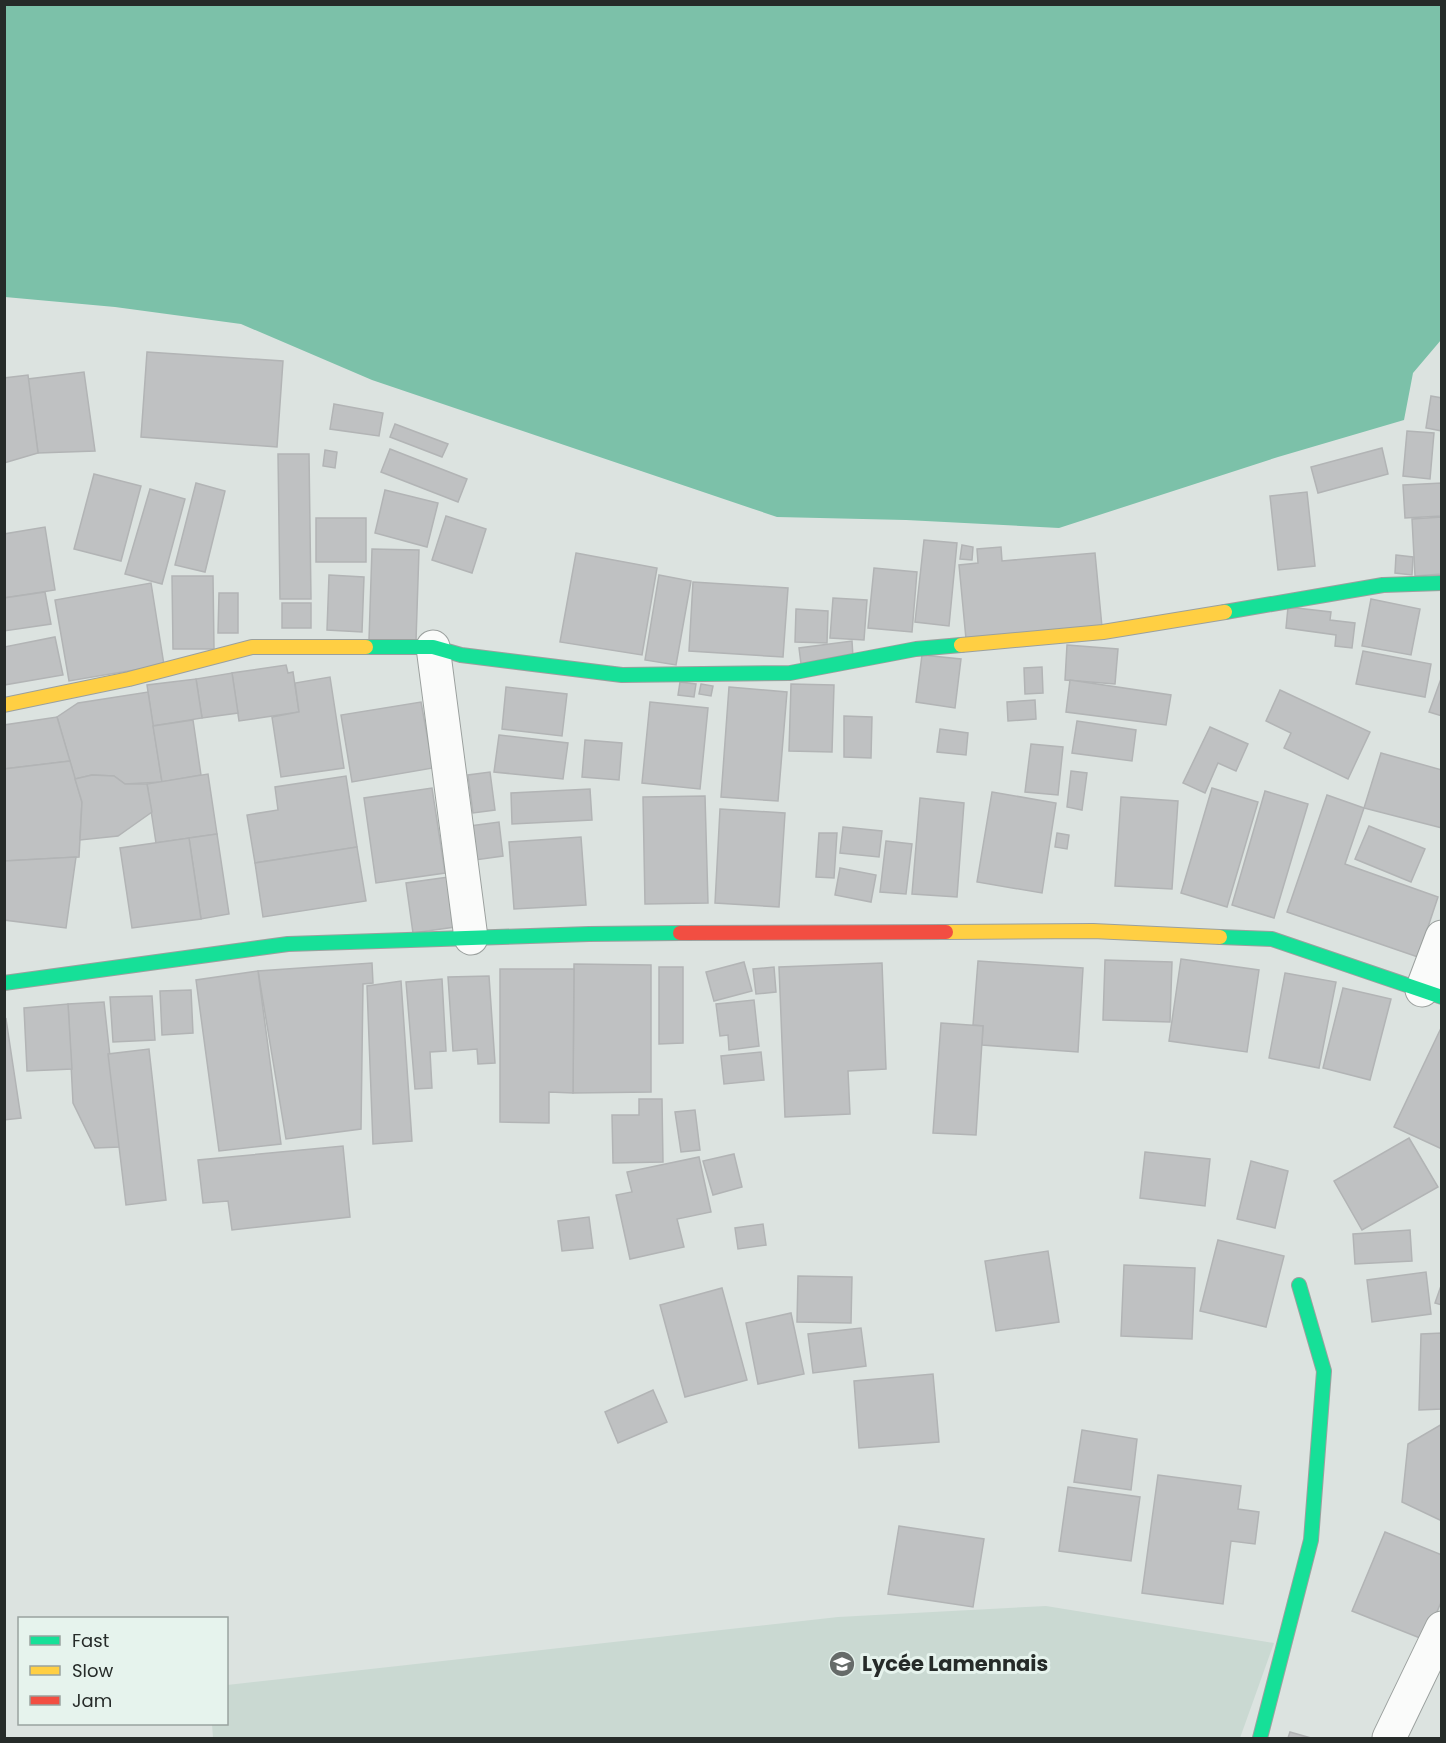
<svg xmlns="http://www.w3.org/2000/svg" width="1446" height="1743" font-family="Poppins,sans-serif">
<style>
.built{fill:#cad9d2}
.water{fill:#7cc1a9}
.building{fill:#bfc1c2;stroke:#b2b4b5;stroke-width:1.5}
.lines{fill:none;stroke-linecap:round;stroke-linejoin:round}
.street-casing{stroke:#9ba09e;stroke-width:35}
.fast-casing{stroke:#9ba09e;stroke-width:16}
.slow-casing{stroke:#9ba09e;stroke-width:16}
.jam-casing{stroke:#9ba09e;stroke-width:16}
.street{stroke:#fafbfa;stroke-width:33}
.fast{stroke:#16e098;stroke-width:14}
.slow{stroke:#ffcf43;stroke-width:14}
.jam{stroke:#f24e42;stroke-width:14}
.labels{text-anchor:middle;stroke-width:6;stroke-linejoin:round;paint-order:stroke}
.poi-label{font-size:21px;font-weight:bold;fill:#262b29;stroke:#e6f3ed;text-anchor:start}
</style>
<rect width="100%" height="100%" fill="#dce3e0"/>
<polygon class="built" points="1046,1606 1274,1643 1240,1738 213,1738 212,1724 226,1724 227,1685 838,1617"/>
<polygon class="water" points="4,5 1441,5 1441,340 1413,373 1404,420 1278,457 1059,528 906,520 777,517 372,380 241,324 115,307 5,297"/>
<g class="building">
<polygon points="147,352 283,361 277,447 141,437"/>
<polygon points="84,372 95,451 38,453 28,379"/>
<polygon points="28,375 38,453 4,463 4,378"/>
<polygon points="1431,396 1442,398 1442,431 1426,428"/>
<polygon points="334,404 383,413 379,436 330,429"/>
<polygon points="395,424 448,444 442,457 390,437"/>
<polygon points="1407,431 1434,433 1430,479 1403,476"/>
<polygon points="1382,448 1388,474 1318,493 1311,467"/>
<polygon points="390,449 467,479 458,502 381,472"/>
<polygon points="325,450 337,452 335,468 323,466"/>
<polygon points="278,454 309,454 311,599 280,599"/>
<polygon points="94,474 141,486 121,561 74,549"/>
<polygon points="196,483 225,491 205,572 175,565"/>
<polygon points="1442,483 1442,516 1405,518 1403,485"/>
<polygon points="150,489 185,499 162,584 125,574"/>
<polygon points="385,490 438,503 427,547 375,533"/>
<polygon points="1307,492 1315,566 1278,570 1270,496"/>
<polygon points="446,516 486,529 472,573 432,560"/>
<polygon points="1442,517 1442,574 1415,576 1412,519"/>
<rect x="316" y="518" width="50" height="44"/>
<polygon points="45,527 55,590 4,598 4,534"/>
<polygon points="924,540 957,543 949,626 915,622"/>
<polygon points="962,545 973,547 972,560 960,559"/>
<polygon points="1001,547 1002,561 1095,553 1102,627 966,639 959,565 978,563 977,549"/>
<polygon points="372,549 419,550 416,641 369,640"/>
<polygon points="576,553 657,568 642,655 560,642"/>
<polygon points="1396,555 1413,557 1412,575 1395,573"/>
<polygon points="874,568 917,572 912,632 868,628"/>
<polygon points="329,575 364,577 362,632 327,630"/>
<polygon points="659,575 691,581 676,665 645,660"/>
<polygon points="172,576 213,576 214,649 173,649"/>
<polygon points="693,582 788,588 783,657 689,651"/>
<polygon points="151,583 164,665 69,681 55,600"/>
<polygon points="45,592 51,624 4,631 4,598"/>
<polygon points="219,593 238,593 238,633 218,633"/>
<polygon points="833,598 867,600 864,640 830,638"/>
<polygon points="1371,599 1420,609 1411,655 1362,646"/>
<rect x="282" y="603" width="29" height="25"/>
<polygon points="1288,607 1331,612 1330,620 1355,623 1352,648 1335,646 1336,635 1286,628"/>
<polygon points="796,609 828,611 827,643 795,642"/>
<polygon points="55,637 63,675 4,685 4,647"/>
<polygon points="852,641 853,657 801,664 799,648"/>
<polygon points="1067,645 1118,649 1115,684 1065,680"/>
<polygon points="1363,651 1431,664 1425,697 1356,684"/>
<polygon points="922,655 961,659 955,708 916,702"/>
<polygon points="286,665 288,673 293,672 299,712 239,721 232,673"/>
<polygon points="1042,667 1043,693 1025,694 1024,668"/>
<polygon points="232,673 238,713 202,718 196,679"/>
<polygon points="1442,676 1442,716 1429,712"/>
<polygon points="330,677 344,768 281,777 272,717 299,712 295,683"/>
<polygon points="196,679 202,718 153,726 147,685"/>
<polygon points="1070,680 1171,695 1166,725 1066,712"/>
<polygon points="680,682 696,684 694,697 678,695"/>
<polygon points="701,684 713,686 711,696 699,694"/>
<polygon points="791,684 834,685 832,752 789,751"/>
<polygon points="506,687 567,694 562,736 502,729"/>
<polygon points="729,687 787,692 778,801 721,797"/>
<polygon points="1280,690 1370,732 1348,779 1284,748 1291,733 1266,721"/>
<polygon points="148,692 162,782 125,784 114,776 92,775 75,779 57,717 78,703"/>
<polygon points="1035,700 1036,719 1008,721 1007,702"/>
<polygon points="421,702 433,768 352,782 341,715"/>
<polygon points="650,702 708,708 700,789 642,783"/>
<polygon points="844,716 872,717 871,758 844,757"/>
<polygon points="57,717 70,761 4,769 4,725"/>
<polygon points="193,720 201,775 162,782 153,726"/>
<polygon points="1077,721 1136,730 1132,761 1072,753"/>
<polygon points="1210,727 1248,744 1236,771 1218,763 1205,793 1183,783"/>
<polygon points="940,729 968,733 966,755 937,752"/>
<polygon points="499,735 568,743 563,779 494,772"/>
<polygon points="585,740 622,743 619,780 582,777"/>
<polygon points="1031,744 1063,747 1058,795 1025,792"/>
<polygon points="1381,753 1442,770 1442,828 1364,808"/>
<polygon points="70,761 82,802 79,857 4,861 4,769"/>
<polygon points="1071,771 1087,773 1082,810 1067,807"/>
<polygon points="490,772 495,810 473,813 468,775"/>
<polygon points="208,774 217,834 156,843 147,784"/>
<polygon points="92,775 114,776 125,784 147,784 152,812 118,836 80,840 82,802 75,779"/>
<polygon points="346,776 357,847 255,863 247,815 278,810 275,787"/>
<polygon points="432,788 445,873 376,883 364,798"/>
<polygon points="1212,788 1258,802 1227,907 1181,893"/>
<polygon points="590,789 592,820 512,824 511,793"/>
<polygon points="1265,791 1308,804 1274,918 1232,905"/>
<polygon points="992,792 1056,803 1042,893 977,882"/>
<polygon points="1327,795 1364,808 1345,864 1438,897 1418,957 1287,912"/>
<polygon points="705,796 708,903 645,904 643,797"/>
<polygon points="1121,797 1178,801 1172,889 1115,886"/>
<polygon points="920,798 964,803 957,897 912,894"/>
<polygon points="720,809 785,813 779,907 715,903"/>
<polygon points="499,822 503,856 475,860 470,826"/>
<polygon points="1369,826 1425,849 1411,882 1355,859"/>
<polygon points="843,827 882,831 879,857 840,853"/>
<polygon points="819,833 837,833 834,878 816,877"/>
<polygon points="1057,833 1069,835 1067,849 1055,847"/>
<polygon points="217,834 229,914 201,919 189,838"/>
<polygon points="581,837 586,905 514,909 509,842"/>
<polygon points="189,838 201,919 132,928 120,848"/>
<polygon points="886,841 912,844 906,894 880,892"/>
<polygon points="357,847 366,901 263,917 255,863"/>
<polygon points="76,857 66,928 4,920 4,861"/>
<polygon points="840,868 876,875 871,902 835,895"/>
<polygon points="448,877 455,927 413,933 406,883"/>
<polygon points="1181,959 1259,970 1247,1052 1169,1041"/>
<polygon points="1105,960 1172,962 1170,1022 1103,1020"/>
<polygon points="978,961 1083,968 1078,1052 982,1045 983,1026 973,1025"/>
<polygon points="744,962 752,991 714,1001 706,972"/>
<polygon points="372,963 373,983 363,984 361,1129 286,1139 258,971"/>
<polygon points="882,963 886,1069 848,1071 850,1114 785,1117 779,967"/>
<polygon points="574,964 651,965 651,1092 573,1093"/>
<polygon points="659,967 683,967 683,1043 659,1044"/>
<polygon points="774,967 776,992 756,994 753,969"/>
<polygon points="500,969 574,969 573,1093 549,1092 549,1123 500,1122"/>
<polygon points="258,971 281,1144 219,1151 196,980"/>
<polygon points="1285,973 1336,982 1319,1068 1269,1058"/>
<polygon points="489,976 495,1063 478,1064 477,1049 453,1051 448,977"/>
<polygon points="442,979 446,1051 430,1052 432,1088 415,1089 406,982"/>
<polygon points="401,981 412,1141 373,1144 367,986"/>
<polygon points="1343,988 1391,999 1370,1080 1323,1068"/>
<polygon points="191,990 193,1033 162,1035 160,991"/>
<polygon points="152,996 155,1040 113,1042 110,997"/>
<polygon points="754,1000 759,1046 729,1050 728,1035 720,1036 716,1004"/>
<polygon points="104,1002 120,1147 95,1148 73,1103 68,1004"/>
<polygon points="68,1004 72,1069 27,1071 24,1008"/>
<polygon points="6,1019 21,1118 4,1120 4,1020"/>
<polygon points="941,1023 983,1026 976,1135 933,1133"/>
<polygon points="1442,1026 1442,1149 1394,1127"/>
<polygon points="149,1049 166,1200 126,1205 108,1054"/>
<polygon points="761,1052 764,1080 724,1084 721,1056"/>
<polygon points="639,1099 662,1099 663,1162 613,1163 612,1115 639,1115"/>
<polygon points="695,1110 700,1150 681,1152 675,1112"/>
<polygon points="1409,1138 1438,1187 1362,1230 1334,1181"/>
<polygon points="343,1146 350,1217 232,1230 228,1201 203,1203 198,1160"/>
<polygon points="1145,1152 1210,1159 1205,1206 1140,1198"/>
<polygon points="734,1154 742,1187 713,1195 703,1161"/>
<polygon points="699,1157 711,1212 677,1219 684,1247 630,1259 616,1195 632,1192 627,1172"/>
<polygon points="1251,1161 1288,1171 1275,1228 1237,1219"/>
<polygon points="589,1217 593,1248 562,1251 558,1221"/>
<polygon points="763,1224 766,1245 738,1249 735,1228"/>
<polygon points="1410,1230 1412,1261 1355,1264 1353,1234"/>
<polygon points="1218,1240 1284,1256 1266,1327 1200,1311"/>
<polygon points="1048,1251 1059,1322 996,1331 985,1261"/>
<polygon points="1124,1265 1195,1268 1192,1339 1121,1336"/>
<polygon points="1426,1272 1431,1314 1372,1322 1367,1280"/>
<polygon points="798,1276 852,1277 851,1323 797,1322"/>
<polygon points="1442,1283 1442,1305 1435,1303"/>
<polygon points="722,1288 747,1380 685,1397 660,1305"/>
<polygon points="791,1313 804,1374 758,1384 746,1323"/>
<polygon points="861,1328 866,1366 813,1373 808,1334"/>
<polygon points="1442,1333 1442,1409 1419,1410 1421,1334"/>
<polygon points="933,1374 939,1442 859,1448 854,1381"/>
<polygon points="653,1390 667,1422 618,1443 605,1412"/>
<polygon points="1442,1424 1442,1521 1402,1502 1408,1444"/>
<polygon points="1082,1430 1137,1439 1131,1490 1074,1482"/>
<polygon points="1158,1475 1241,1486 1238,1509 1259,1512 1255,1544 1231,1541 1223,1604 1142,1593"/>
<polygon points="1068,1487 1140,1497 1131,1561 1059,1551"/>
<polygon points="899,1526 984,1539 973,1607 888,1594"/>
<polygon points="1385,1532 1442,1555 1442,1600 1425,1640 1352,1611"/>
<polygon points="1290,1732 1311,1738 1288,1738"/>
</g>
<g class="lines">
<g class="street-casing">
<g id="street">
<polyline points="433,647 471,938"/>
<polyline points="1422,990 1442,937"/>
<polyline points="1389,1738 1442,1628"/>
</g>
</g>
<g class="fast-casing">
<g id="fast">
<polyline points="1225,612 1383,585 1442,583"/>
<polyline points="366,647 433,647 461,655 622,675 790,673 916,649 961,645"/>
<polyline points="1220,937 1272,939 1442,997"/>
<polyline points="4,983 288,944 589,934 680,933"/>
<polyline points="1260,1738 1311,1540 1324,1371 1299,1285"/>
</g>
</g>
<g class="slow-casing">
<g id="slow">
<polyline points="961,645 1103,632 1225,612"/>
<polyline points="4,705 129,679 252,647 366,647"/>
<polyline points="946,932 1093,931 1220,937"/>
</g>
</g>
<g class="jam-casing">
<polyline id="jam" points="680,933 946,932"/>
</g>
<use href="#street" class="street"/>
<use href="#fast" class="fast"/>
<use href="#slow" class="slow"/>
<use href="#jam" class="jam"/>
</g>
<defs>
<g id="school-disc" transform="scale(1.35)"><circle r="9.5" fill="#666b69" stroke="#e6f3ed"/><path d="M0-5L7-2L0 1L-7-2ZM-4 1L0 2.5L4 1V4Q0 6-4 4Z" fill="#fff"/></g>
</defs>
<g fill-rule="evenodd">
<use href="#school-disc" x="842" y="1664"/>
</g>
<g class="labels">
<g class="poi-label">
<text x="862" y="1671">Lycée Lamennais</text>
</g>
</g>
<rect width="1446" height="1743" fill="none" stroke="#262b29" stroke-width="12"/>
<rect x="18" y="1617" width="210" height="108" fill="#e6f3ed" stroke="#99a39f" stroke-width="1.5"/>
<rect x="30" y="1636" width="30" height="9" fill="#16e098" stroke="#99a39f" stroke-width="1.5"/>
<text x="72" y="1647" font-size="18" fill="#262b29">Fast</text>
<rect x="30" y="1666" width="30" height="9" fill="#ffcf43" stroke="#99a39f" stroke-width="1.5"/>
<text x="72" y="1677" font-size="18" fill="#262b29">Slow</text>
<rect x="30" y="1696" width="30" height="9" fill="#f24e42" stroke="#99a39f" stroke-width="1.5"/>
<text x="72" y="1707" font-size="18" fill="#262b29">Jam</text>
</svg>
